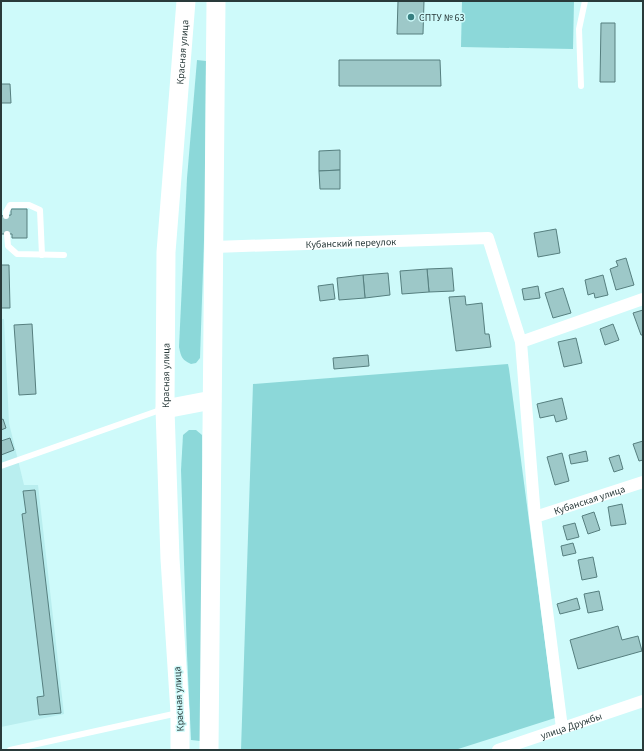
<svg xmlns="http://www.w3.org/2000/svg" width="644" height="751" font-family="'Source Sans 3',sans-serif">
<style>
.built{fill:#b9eeef}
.green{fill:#8cd8d9}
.building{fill:#9dc8c8;stroke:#567f7f}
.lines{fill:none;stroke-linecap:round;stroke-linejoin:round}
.service{stroke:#fff;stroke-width:6}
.minor{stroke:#fff;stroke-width:12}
.primary{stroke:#fff;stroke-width:19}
.poi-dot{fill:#378081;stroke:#cefafa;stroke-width:1.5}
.labels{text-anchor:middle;stroke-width:3;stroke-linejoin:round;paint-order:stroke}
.poi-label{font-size:10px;fill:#293a3a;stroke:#cefafa;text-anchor:start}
.street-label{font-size:10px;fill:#293a3a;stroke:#cefafa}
</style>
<rect width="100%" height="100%" fill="#cefafa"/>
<polygon class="built" points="1,319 4,319 9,423 24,485 38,485 64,714 1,727"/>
<g class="green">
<polygon points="462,1 574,1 573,49 461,47"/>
<path d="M197,60L206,61L205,212L200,358L196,363L191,364C182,360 181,357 179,347L187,178Z"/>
<polygon points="508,364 509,369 555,718 455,750 241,750 253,384"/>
<polygon points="189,430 196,430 202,435 205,587 200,741 191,740 187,654 181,470 183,435"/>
</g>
<g class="building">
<polygon points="398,1 424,1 423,34 397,34"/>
<polygon points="601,23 615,23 615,82 600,82"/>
<polygon points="339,60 440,60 441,86 339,86"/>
<polygon points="1,84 10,84 11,103 1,103"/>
<polygon points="340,150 340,170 319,171 319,151"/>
<polygon points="340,170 340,189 320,189 319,171"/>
<polygon points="11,209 27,209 27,238 12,238 12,234 1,234 1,216 11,215"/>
<polygon points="556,229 560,253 538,257 534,233"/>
<polygon points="626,258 634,285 616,290 610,269 618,266 616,261"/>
<polygon points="1,265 9,265 10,308 1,308"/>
<polygon points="452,268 454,291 429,292 427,269"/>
<polygon points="427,269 429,292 402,294 400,271"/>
<polygon points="388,273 390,295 365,298 363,275"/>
<polygon points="363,275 365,298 339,300 337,278"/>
<polygon points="603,275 608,295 595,298 594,293 588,295 585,280"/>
<polygon points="333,284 335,299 320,301 318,286"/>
<polygon points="538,286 540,298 524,300 522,289"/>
<polygon points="563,288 571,313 553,318 545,293"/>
<polygon points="465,296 466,305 482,303 485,334 489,334 491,347 456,351 449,297"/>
<polygon points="643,310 643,335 641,335 633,313"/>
<polygon points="32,324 36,394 19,395 14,325"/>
<polygon points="613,324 619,340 605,345 600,329"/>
<polygon points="576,338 582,363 564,367 558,342"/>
<polygon points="368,355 369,366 334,369 333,358"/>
<polygon points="562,398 567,419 556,422 554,415 540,418 537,404"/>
<polygon points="3,419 6,428 1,430 1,420"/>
<polygon points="10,438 14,450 1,455 1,441"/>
<polygon points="643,441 643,460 639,461 633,444"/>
<polygon points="586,451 588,461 571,464 569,455"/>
<polygon points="562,453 569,481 555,485 547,457"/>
<polygon points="619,455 623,469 614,472 609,458"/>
<polygon points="35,490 61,713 39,715 37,697 44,696 22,514 26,513 23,491"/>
<polygon points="622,504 626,524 611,526 608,507"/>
<polygon points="594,512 600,530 588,534 582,516"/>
<polygon points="575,523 579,537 567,540 563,526"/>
<polygon points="573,543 576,553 563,556 561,546"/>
<polygon points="593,557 597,577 582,580 578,560"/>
<polygon points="599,591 603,610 588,613 584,594"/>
<polygon points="577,598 580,609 560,614 557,604"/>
<polygon points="618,626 622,640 638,636 642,651 578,669 570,640"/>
</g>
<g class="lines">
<g class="service">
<polyline points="581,86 579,29 585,1"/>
<polyline points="6,216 6,212 10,205 29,205 40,210 42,255"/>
<polyline points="7,234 8,246 17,254 64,255"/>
<polyline points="1,466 163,409"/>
<polyline points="10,750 178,713"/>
</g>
<g class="minor">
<path id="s1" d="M214,247L488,238L521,342L535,517L562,728"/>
<polyline points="521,342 643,299"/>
<path id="s2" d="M535,517L643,482"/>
<path id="s3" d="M498,750L643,701"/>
</g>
<g class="primary">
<polyline points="165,409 212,400"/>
<path id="s4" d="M180,750V713L170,559L165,409L166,252L186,1"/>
<polyline points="209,750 216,1"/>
</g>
</g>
<circle class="poi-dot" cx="411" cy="17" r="4"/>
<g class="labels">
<g class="poi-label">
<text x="419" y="21">СПТУ № 63</text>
</g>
<g class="street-label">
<text dy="4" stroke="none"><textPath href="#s4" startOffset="699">Красная улица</textPath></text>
<text dy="4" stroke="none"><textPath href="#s1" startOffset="137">Кубанский переулок</textPath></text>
<text dy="4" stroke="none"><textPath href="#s4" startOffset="375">Красная улица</textPath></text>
<text dy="4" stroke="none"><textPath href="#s2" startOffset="57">Кубанская улица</textPath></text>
<text transform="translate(178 699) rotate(-93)" y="4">Красная улица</text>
<text dy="4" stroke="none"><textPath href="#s3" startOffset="77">улица Дружбы</textPath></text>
</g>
</g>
<rect width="644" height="751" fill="none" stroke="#293a3a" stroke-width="4"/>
</svg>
